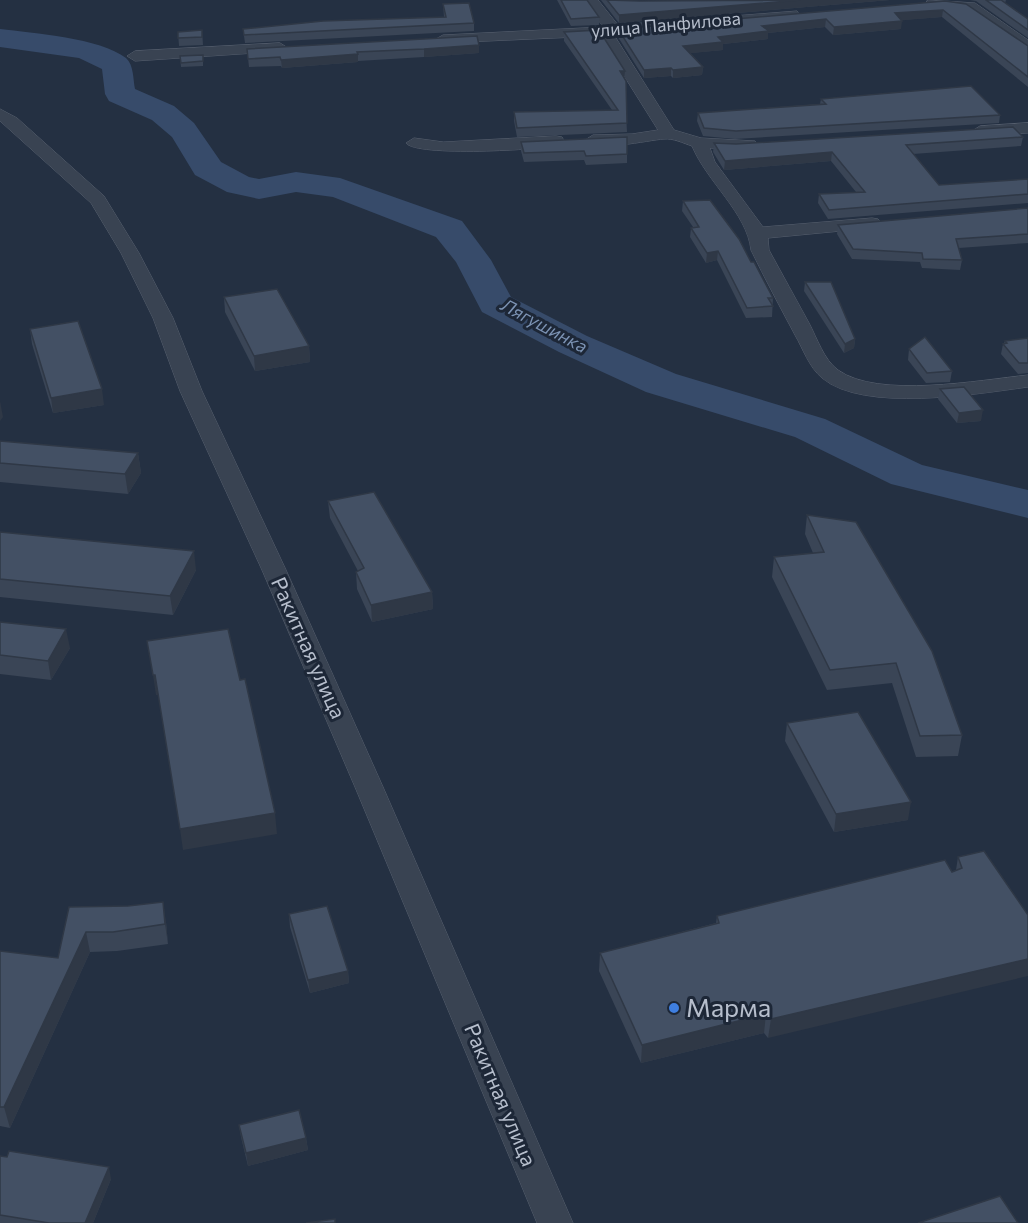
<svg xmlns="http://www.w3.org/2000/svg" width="1028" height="1223" font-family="Commissioner,sans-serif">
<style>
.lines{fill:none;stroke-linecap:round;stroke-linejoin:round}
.river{fill:#374b6a;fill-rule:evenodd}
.minor-casing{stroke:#57606f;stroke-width:1}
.minor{fill:#394352;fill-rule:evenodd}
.wall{fill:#3a4556}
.shaded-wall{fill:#2f3846}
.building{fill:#435064;stroke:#2f3846;stroke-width:1.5}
.shop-dot{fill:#3f7fe0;stroke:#1d2737;stroke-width:2}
.labels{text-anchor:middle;stroke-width:6;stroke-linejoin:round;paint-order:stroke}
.far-street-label{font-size:18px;fill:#b6becc;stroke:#1d2737}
.far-water-label{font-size:18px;font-style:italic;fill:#7c93b4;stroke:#1d2737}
.street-label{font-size:21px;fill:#b6becc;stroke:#1d2737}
.near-poi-label{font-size:26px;fill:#b6becc;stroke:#1d2737;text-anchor:start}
</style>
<rect width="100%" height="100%" fill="#243042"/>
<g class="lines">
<path class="river" d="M0,29C33,33 100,38 126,58C134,65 133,80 135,89L174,106L194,123L221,162L249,177L259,179L296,172L340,178L462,221L491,260L511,297L587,336L676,374L825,419L922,465L1028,490V518L891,484L795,437L646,392L559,352L482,312L456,262L436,237L333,197L296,192L259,199L227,192L195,175L172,137L152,120L109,101L105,94L102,69L79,58L0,47Z"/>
<g class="minor-casing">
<g id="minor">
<path d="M584,0H598L618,25L797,11L799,14L792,18L614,35L674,130L701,138L755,141L757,145L755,149L749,150L710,148L715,162L763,227L872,218L878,219L881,223L878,227L872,228L768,238L769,250C782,274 796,299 809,323C817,338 824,360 838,370C878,399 980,380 1028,375V387C976,394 864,413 822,378C809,367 803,349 795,335C780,307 765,279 751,250C747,213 707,182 692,146C683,143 673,138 664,139C648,140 595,153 585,140L593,135L632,134L658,130L599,36L443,43L436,39L443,35L603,27Z"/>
<polygon points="928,0 975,3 1028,40 1028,52 1023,50 966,10 928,6 926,3"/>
<polygon points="280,43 288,48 285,51 135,61 127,56 135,51"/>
<polygon points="0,109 17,118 104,196 139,253 173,318 202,391 286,570 383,787 573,1223 537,1223 355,787 262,570 180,391 153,318 121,253 91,203 0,121"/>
<polygon points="1028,123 1028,133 980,136 972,131 980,126"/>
<path d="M556,136L562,137L564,141L562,145C541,150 416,157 406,143L414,138L443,142Z"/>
</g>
</g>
<use href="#minor" class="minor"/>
</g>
<g class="wall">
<polygon points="557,0 587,0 599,17 599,25 571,26"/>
<polygon points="601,0 640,1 890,0 619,23"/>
<polygon points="970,0 1006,0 1005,3 1028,19 1028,38 976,1"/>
<polygon points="945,1 1028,46 1028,87 942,17 901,20 901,29 833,35 825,27 768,33 768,39 723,44 723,50 690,53 703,67 702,75 673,78 671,76 644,78 618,37 618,29"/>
<polygon points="443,4 474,23 474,31 245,43 243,29 444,17"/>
<polygon points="202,30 203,45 179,46 178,32"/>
<polygon points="564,32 624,78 627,132 517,137 514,121 514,112 612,110 564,41"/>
<polygon points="477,36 479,53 424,57 358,61 358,62 282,68 281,66 249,67 247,49"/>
<polygon points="203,55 203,66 181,67 180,56"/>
<polygon points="821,99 1000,115 999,123 735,139 703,136 697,121 698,113 820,104"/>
<polygon points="1023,137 1021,146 913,154 939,185 1028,179 1028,203 828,219 818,203 819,194 856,192 831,161 724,170 713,152 714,143 736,144"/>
<polygon points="521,142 627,154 627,163 586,165 584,160 524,162 521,151"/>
<polygon points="683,201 751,262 773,298 772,317 746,318 717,260 706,263 690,237 691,228 693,227 682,211"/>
<polygon points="1028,208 1028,243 959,248 962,260 960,270 922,268 920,262 852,259 837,234 838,225"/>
<polygon points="805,282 855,339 854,348 844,353 804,291"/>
<polygon points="224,297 309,346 310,362 255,371 225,312"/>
<polygon points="30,329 104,405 53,413 32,344"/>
<polygon points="1028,338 1028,373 1018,374 1001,354 1003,344 1004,343 1005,341"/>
<polygon points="909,349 952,371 950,382 926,383 908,360"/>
<polygon points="940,389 981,421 957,423 938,399"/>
<polygon points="0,441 138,453 141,473 128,494 0,482"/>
<polygon points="328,501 432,592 433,609 372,622 357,589 356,572 358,571 330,518"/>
<polygon points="807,515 962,735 958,756 916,757 892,683 827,690 772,577 774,557 813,553 805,534"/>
<polygon points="0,532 196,570 173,615 0,597"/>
<polygon points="0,622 70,648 51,680 0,674"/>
<polygon points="787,723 908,820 834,832 785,741"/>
<polygon points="984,851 768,1038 764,1033 641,1063 599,971 600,953 716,923 717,916 952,872 956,870 958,857"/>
<polygon points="128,906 166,922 168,944 117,951 90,952 10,1128 0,1126 0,951 58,958 69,907"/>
<polygon points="289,914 348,971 349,983 310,993 290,927"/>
<polygon points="239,1125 306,1138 308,1150 248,1166 241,1137"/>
<polygon points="0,1156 111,1179 93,1223 0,1223"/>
</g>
<g class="shaded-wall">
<polygon points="800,0 890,0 619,23 619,15"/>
<polygon points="943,10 942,17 894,21 895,13"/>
<polygon points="826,19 825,27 768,33 768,39 723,44 723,50 683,54 683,46 718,37 762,26"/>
<polygon points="902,21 901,29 833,35 834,27"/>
<polygon points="479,45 479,53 424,57 424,49"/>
<polygon points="358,54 358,62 282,68 281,60"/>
<polygon points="703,67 702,75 673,78 673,70"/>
<polygon points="671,68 671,76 644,78 644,70"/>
<polygon points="620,71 625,71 624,80"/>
<polygon points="832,152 831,161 724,170 725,161"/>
<polygon points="718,251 717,260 706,263 707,253"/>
<polygon points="855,339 854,348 844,353 845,344"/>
<polygon points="309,346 310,362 255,371 254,356"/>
<polygon points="102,389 104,405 53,413 51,398"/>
<polygon points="0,401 3,417 0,421"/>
<polygon points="983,410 981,421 957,423 959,413"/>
<polygon points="138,453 141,473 128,494 125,474"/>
<polygon points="194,551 196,570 173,615 170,596"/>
<polygon points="432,592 433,609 372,622 371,605"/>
<polygon points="66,629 70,648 51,680 48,661"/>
<polygon points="153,675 155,675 158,695 156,695"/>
<polygon points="911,802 908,820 834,832 836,814"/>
<polygon points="275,813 277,834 183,850 180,829"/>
<polygon points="163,902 166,922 168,944 165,924"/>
<polygon points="86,932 90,952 10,1128 4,1107"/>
<polygon points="1028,959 1028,976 768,1038 771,1019"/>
<polygon points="348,971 349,983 310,993 308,980"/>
<polygon points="766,1014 764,1033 641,1063 642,1045"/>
<polygon points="306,1138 308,1150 248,1166 246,1153"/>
<polygon points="109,1167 111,1179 93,1223 85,1223"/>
</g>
<g class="building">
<polygon points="561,0 587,0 599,17 571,19"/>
<polygon points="607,0 640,1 800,0 619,15"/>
<polygon points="986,0 1001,0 1028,19 1028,30"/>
<polygon points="945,1 966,4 1028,46 1028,77 943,10 895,13 902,21 834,27 826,19 762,26 769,31 718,37 723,42 683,46 703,67 673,70 671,68 644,70 618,29"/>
<polygon points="469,3 474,23 244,35 243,29 323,21 446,17 443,4"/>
<polygon points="202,30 202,37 178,38 178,32"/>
<polygon points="599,30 625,71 620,71 626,81 627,123 517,128 514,112 618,110 564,32"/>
<polygon points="477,36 479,45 424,49 357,52 358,54 281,60 280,57 248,59 247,49"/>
<polygon points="203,55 203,61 181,63 180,56"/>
<polygon points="971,86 1000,115 736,131 704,128 698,113 826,104 821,99"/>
<polygon points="1013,127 1023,137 906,145 939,185 1028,179 1028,194 829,210 819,194 865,192 832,152 725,161 714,143 736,144"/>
<polygon points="627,137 627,154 586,156 584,151 524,153 521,142"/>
<polygon points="710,200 739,239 751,262 754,262 773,298 768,298 773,306 747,308 718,251 707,253 691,228 699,227 683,201"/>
<polygon points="1028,208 1028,234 956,239 962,260 923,259 922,253 853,249 838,225"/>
<polygon points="805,282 831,282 855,339 845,344"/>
<polygon points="277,289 309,346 254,356 224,297"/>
<polygon points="78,321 102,389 51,398 30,329"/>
<polygon points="925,337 952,371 927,373 909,349"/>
<polygon points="1028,338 1028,363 1019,363 1003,344 1007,343 1005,341"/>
<polygon points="964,387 983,410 959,413 940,389"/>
<polygon points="0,441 138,453 125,474 0,463"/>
<polygon points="374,492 432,592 371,605 356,572 364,568 328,501"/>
<polygon points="807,515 856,522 932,651 962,735 920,736 896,663 830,670 774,557 824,552"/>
<polygon points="0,532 194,551 170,596 0,579"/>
<polygon points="0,622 66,629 48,661 0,655"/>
<polygon points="228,629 240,680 245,679 275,813 180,829 155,675 153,675 147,641"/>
<polygon points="858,712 911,802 836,814 787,723"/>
<polygon points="984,851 1028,915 1028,959 771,1019 766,1014 642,1045 600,953 719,923 717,916 945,860 952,872 962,868 958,857"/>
<polygon points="163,902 165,924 113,932 86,932 4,1107 0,1107 0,951 58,958 69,907 128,906"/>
<polygon points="327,906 348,971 308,980 289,914"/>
<polygon points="299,1110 306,1138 246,1153 239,1125"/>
<polygon points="9,1151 109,1167 85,1223 49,1223 0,1215 0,1156 7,1157"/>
<polygon points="1000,1196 1018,1223 918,1223"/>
<polygon points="335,1219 335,1223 306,1223"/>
</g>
<circle class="shop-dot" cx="674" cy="1008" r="6"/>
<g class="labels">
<g class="far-street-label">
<text transform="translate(666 25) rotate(-5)" y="6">улица Панфилова</text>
</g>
<g class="far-water-label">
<text transform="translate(544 326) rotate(28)" y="6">Лягушинка</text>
</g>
<g class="street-label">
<text transform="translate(308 648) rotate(66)" y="7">Ракитная улица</text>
<text transform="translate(500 1095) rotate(67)" y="7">Ракитная улица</text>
</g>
<g class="near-poi-label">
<text x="686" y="1017">Марма</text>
</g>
</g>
</svg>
